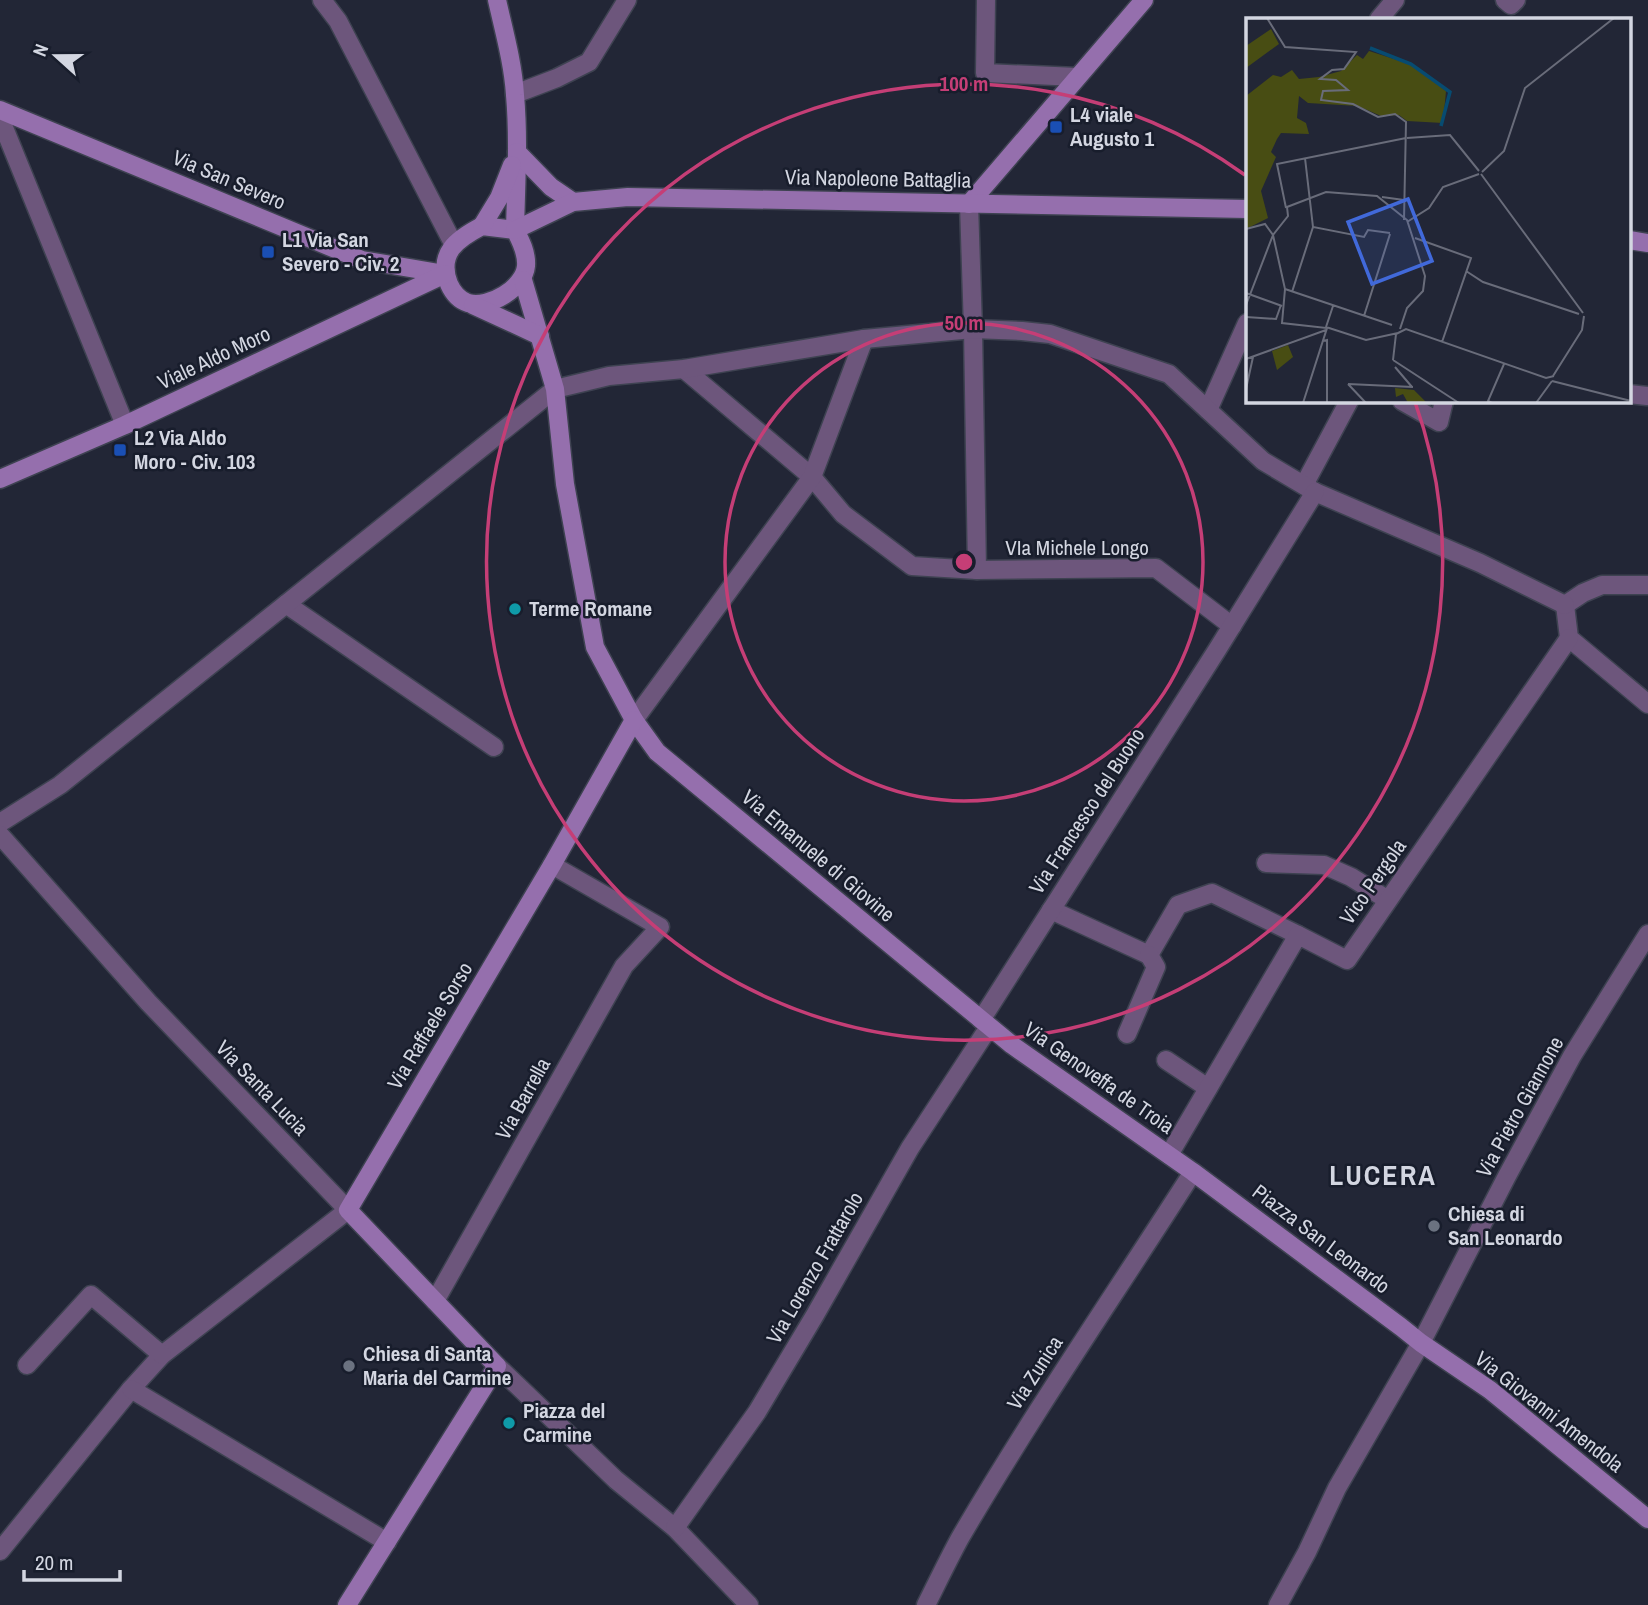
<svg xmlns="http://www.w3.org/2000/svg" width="1648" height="1605" font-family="'Archivo Narrow',sans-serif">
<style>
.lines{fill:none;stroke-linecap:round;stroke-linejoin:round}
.street-casing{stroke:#3e4251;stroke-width:21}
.secondary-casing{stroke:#3e4251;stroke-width:21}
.street{stroke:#6d567c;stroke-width:18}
.secondary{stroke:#956fad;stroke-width:18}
.ring{fill:none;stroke:#c53e76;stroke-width:3.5}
.transit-dot{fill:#1a4fb4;stroke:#181d2c;stroke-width:2.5}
.culture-dot{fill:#0f9aa8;stroke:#181d2c;stroke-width:2.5}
.worship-dot{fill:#6b7280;stroke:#181d2c;stroke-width:2.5}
.labels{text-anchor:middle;stroke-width:5;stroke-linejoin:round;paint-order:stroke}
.poi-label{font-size:21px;font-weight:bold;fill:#d3d6e1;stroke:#181d2c;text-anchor:start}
.street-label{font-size:21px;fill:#d3d6e1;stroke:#181d2c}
.district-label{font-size:28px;font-weight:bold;letter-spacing:2px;fill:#d3d6e1;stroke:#181d2c}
.inset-river{fill:none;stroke:#074b71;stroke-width:3.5}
.inset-road{fill:none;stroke:#696c7a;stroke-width:2}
.view{fill:#4169da;fill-opacity:0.15;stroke:#4169da;stroke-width:3.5}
.inset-edge{fill:none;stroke:#d3d6e1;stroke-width:3.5}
.centre{fill:#c53e76;stroke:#181d2c;stroke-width:3.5}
.ring-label{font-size:21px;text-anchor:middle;font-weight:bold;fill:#c53e76;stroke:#181d2c;stroke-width:5;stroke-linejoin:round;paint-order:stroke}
</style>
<rect width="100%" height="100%" fill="#222636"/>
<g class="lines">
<g class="street-casing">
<g id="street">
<polyline points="322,0 338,21 454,245"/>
<polyline points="986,0 985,73 1077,77"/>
<polyline points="1505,0 1511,5 1516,0"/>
<polyline points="1379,19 1395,0"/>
<polyline points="515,94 557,78 589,62 627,0"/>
<polyline points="0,118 125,425"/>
<polyline points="969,204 973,329 977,570"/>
<polyline points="684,369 812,477 843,514 912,566 977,570 1156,568 1232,626"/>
<polyline points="1629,394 1647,396"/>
<polyline points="1402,401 1439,422 1444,401"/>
<polyline points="1208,410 1247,323"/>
<polyline points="1304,485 1349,401"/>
<polyline points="286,604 494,747"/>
<polyline points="1565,605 1569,638 1648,704"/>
<polyline points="1565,605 1583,593 1602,585 1648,585"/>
<polyline points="634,720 812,477 864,339"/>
<polyline points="0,823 60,785 555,389 609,376 684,369 864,339 973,329 1022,331 1050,334 1169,374 1263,461 1315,492 1480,563 1565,605"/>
<polyline points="0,835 148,1002 348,1210 162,1355 131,1389 0,1551"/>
<polyline points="1266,863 1324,865 1351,877 1388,900"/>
<polyline points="1051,910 1149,955 1178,905 1212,893 1298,935"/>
<polyline points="981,1020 1217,650 1315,492"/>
<polyline points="1127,1034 1156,967 1149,955"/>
<polyline points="1166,1060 1208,1088"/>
<polyline points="1169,1155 1298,935 1347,960 1569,638"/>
<polyline points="435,1301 624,966 660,927 552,865"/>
<polyline points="27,1365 91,1295 162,1355"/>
<polyline points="497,1366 616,1480 675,1528 749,1605"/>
<polyline points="131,1389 387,1542"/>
<polyline points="675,1528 757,1412 815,1315 910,1148 989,1027"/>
<path d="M926,1605C937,1583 948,1560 960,1538C1033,1413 1115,1294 1193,1172"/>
<polyline points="1278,1605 1307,1552 1337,1488 1421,1343 1507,1176 1572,1056 1648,934"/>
</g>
</g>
<g class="secondary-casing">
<g id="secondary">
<path d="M497,0C504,31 513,63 515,95C519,140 516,185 515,230"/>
<polyline points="0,110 362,260 445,274"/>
<polyline points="517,152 551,187 573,202"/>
<polyline points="969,204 1144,0"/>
<path d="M482,226L515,230C521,241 527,253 526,266C524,288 489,309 468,303C459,300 453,293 449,284C437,253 457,239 482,226Z"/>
<polyline points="482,226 499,198 512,165"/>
<polyline points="515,230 573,202 628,197 1247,209"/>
<polyline points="1629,240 1648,243"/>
<polyline points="523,280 555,389 565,484 595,647 634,720 657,752 1012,1045 1193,1172 1401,1327 1421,1343 1490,1390 1648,1519"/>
<polyline points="473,305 540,336"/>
<polyline points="0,479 125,425 445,274"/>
<polyline points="347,1605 497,1366 348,1210 552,865 634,720"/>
</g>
</g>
<use href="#street" class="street"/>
<use href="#secondary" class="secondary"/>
</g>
<g class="ring">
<circle cx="964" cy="562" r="239"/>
<path d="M1415 402A478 478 0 1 1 1245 175"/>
</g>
<g class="transit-dot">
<rect x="1049" y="120" width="14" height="14" rx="3.5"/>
<rect x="261" y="245" width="14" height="14" rx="3.5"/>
<rect x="113" y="443" width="14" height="14" rx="3.5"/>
</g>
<g class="culture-dot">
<circle cx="515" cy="609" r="7"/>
<circle cx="509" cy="1423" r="7"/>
</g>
<g class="worship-dot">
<circle cx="1434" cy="1226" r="7"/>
<circle cx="349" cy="1366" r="7"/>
</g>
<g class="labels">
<g class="poi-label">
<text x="1070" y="122">L4 viale<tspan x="1070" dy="24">Augusto 1</tspan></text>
<text x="282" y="247">L1 Via San<tspan x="282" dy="24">Severo - Civ. 2</tspan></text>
<text x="134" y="445">L2 Via Aldo<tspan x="134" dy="24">Moro - Civ. 103</tspan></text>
<text x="529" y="616">Terme Romane</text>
<text x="1448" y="1221">Chiesa di<tspan x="1448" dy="24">San Leonardo</tspan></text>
<text x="363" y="1361">Chiesa di Santa<tspan x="363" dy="24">Maria del Carmine</tspan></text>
<text x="523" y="1418">Piazza del<tspan x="523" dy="24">Carmine</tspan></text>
</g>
<g class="street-label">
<text transform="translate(878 179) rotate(1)" y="7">Via Napoleone Battaglia</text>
<text transform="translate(229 180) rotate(23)" y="7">Via San Severo</text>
<text transform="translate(214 358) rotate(-25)" y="7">Viale Aldo Moro</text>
<text x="1077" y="555">VIa Michele Longo</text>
<text transform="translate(1087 811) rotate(-57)" y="7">Via Francesco del Buono</text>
<text transform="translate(818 856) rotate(40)" y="7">Via Emanuele di Giovine</text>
<text transform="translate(1373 882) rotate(-55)" y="7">Vico Pergola</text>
<text transform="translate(430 1026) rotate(-59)" y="7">Via Raffaele Sorso</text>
<text transform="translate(1099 1078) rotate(35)" y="7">Via Genoveffa de Troia</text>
<text transform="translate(262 1088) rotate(46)" y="7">Via Santa Lucia</text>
<text transform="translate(523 1099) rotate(-61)" y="7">Via Barrella</text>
<text transform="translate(1520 1107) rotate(-61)" y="7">Via Pietro Giannone</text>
<text transform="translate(1321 1239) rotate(37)" y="7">Piazza San Leonardo</text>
<text transform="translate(815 1268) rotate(-60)" y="7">Via Lorenzo Frattarolo</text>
<text transform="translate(1035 1373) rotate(-57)" y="7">Via Zunica</text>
<text transform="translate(1549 1412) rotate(38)" y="7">Via Giovanni Amendola</text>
</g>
<g class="district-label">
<text x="1383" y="1185">LUCERA</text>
</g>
</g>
<g transform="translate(1246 18)">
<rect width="385" height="385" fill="#222636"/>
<path d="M25,11L33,26L0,50V28ZM123,33L170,48L200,73L197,105L161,103L153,97L135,98L112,88L62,85L53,78L51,100L60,105L63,116L35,115L31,121L25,134L30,139L15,173L22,200L0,211V78L27,57L35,59L46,52L53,61L73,59L95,53L111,37L117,41ZM42,327L47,339L31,352L26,333ZM149,370L168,372L181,385H162L157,376L150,379Z" fill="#484d13"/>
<path class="inset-river" d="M124,30L165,46L204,74L195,108"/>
<path class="inset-road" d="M21,0L39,29L110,34L98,51L86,52L74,61L90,62L102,72L77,73L75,82L107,86L132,99L149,96L160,104L158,202M161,120L204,117L233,153M59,140L67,209L118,219L122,212L144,215M236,154L258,133L279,70L368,0M235,156L337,295M136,179L158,182M40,190L31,146L160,120M161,204L183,190L197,169L233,156M0,211L19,206L27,217L0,287M169,220L225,240L196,324M220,253L237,264L333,296M39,271L146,307M46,274L67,209M0,275L36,288M118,298L144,216M0,299L30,301L35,287M80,309L87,288M80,309L120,322L152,315M150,316L160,311L300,360L308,358M77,323L81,322V385M0,341L80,312M147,342L213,385M147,342L150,316M149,349L166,369M307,358L336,312L338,298M306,363L385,383M102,366L167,369M102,366L120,385M0,371L7,339M57,385L81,310L36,305L39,271L27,217L42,198L41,189L80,174L131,178L161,202L179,258L177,273L161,290L154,311M246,385L242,383L258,346M290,385L306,363"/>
<path class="view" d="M162,181L186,243L126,266L102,204Z"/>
<rect width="385" height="385" class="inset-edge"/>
</g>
<circle cx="964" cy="562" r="10" class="centre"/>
<g class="ring-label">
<text x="964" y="91">100 m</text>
<text x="964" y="330">50 m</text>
</g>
<g transform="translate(56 56) rotate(291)" stroke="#181d2c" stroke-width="5" paint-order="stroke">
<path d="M0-5L12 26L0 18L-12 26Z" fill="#d3d6e1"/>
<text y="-10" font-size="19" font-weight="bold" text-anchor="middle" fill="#d3d6e1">N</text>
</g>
<path d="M24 1570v10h96v-10" fill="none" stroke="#d3d6e1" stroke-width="3.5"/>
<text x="35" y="1570" font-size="21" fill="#d3d6e1" stroke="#181d2c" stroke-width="5" paint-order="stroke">20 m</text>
</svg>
